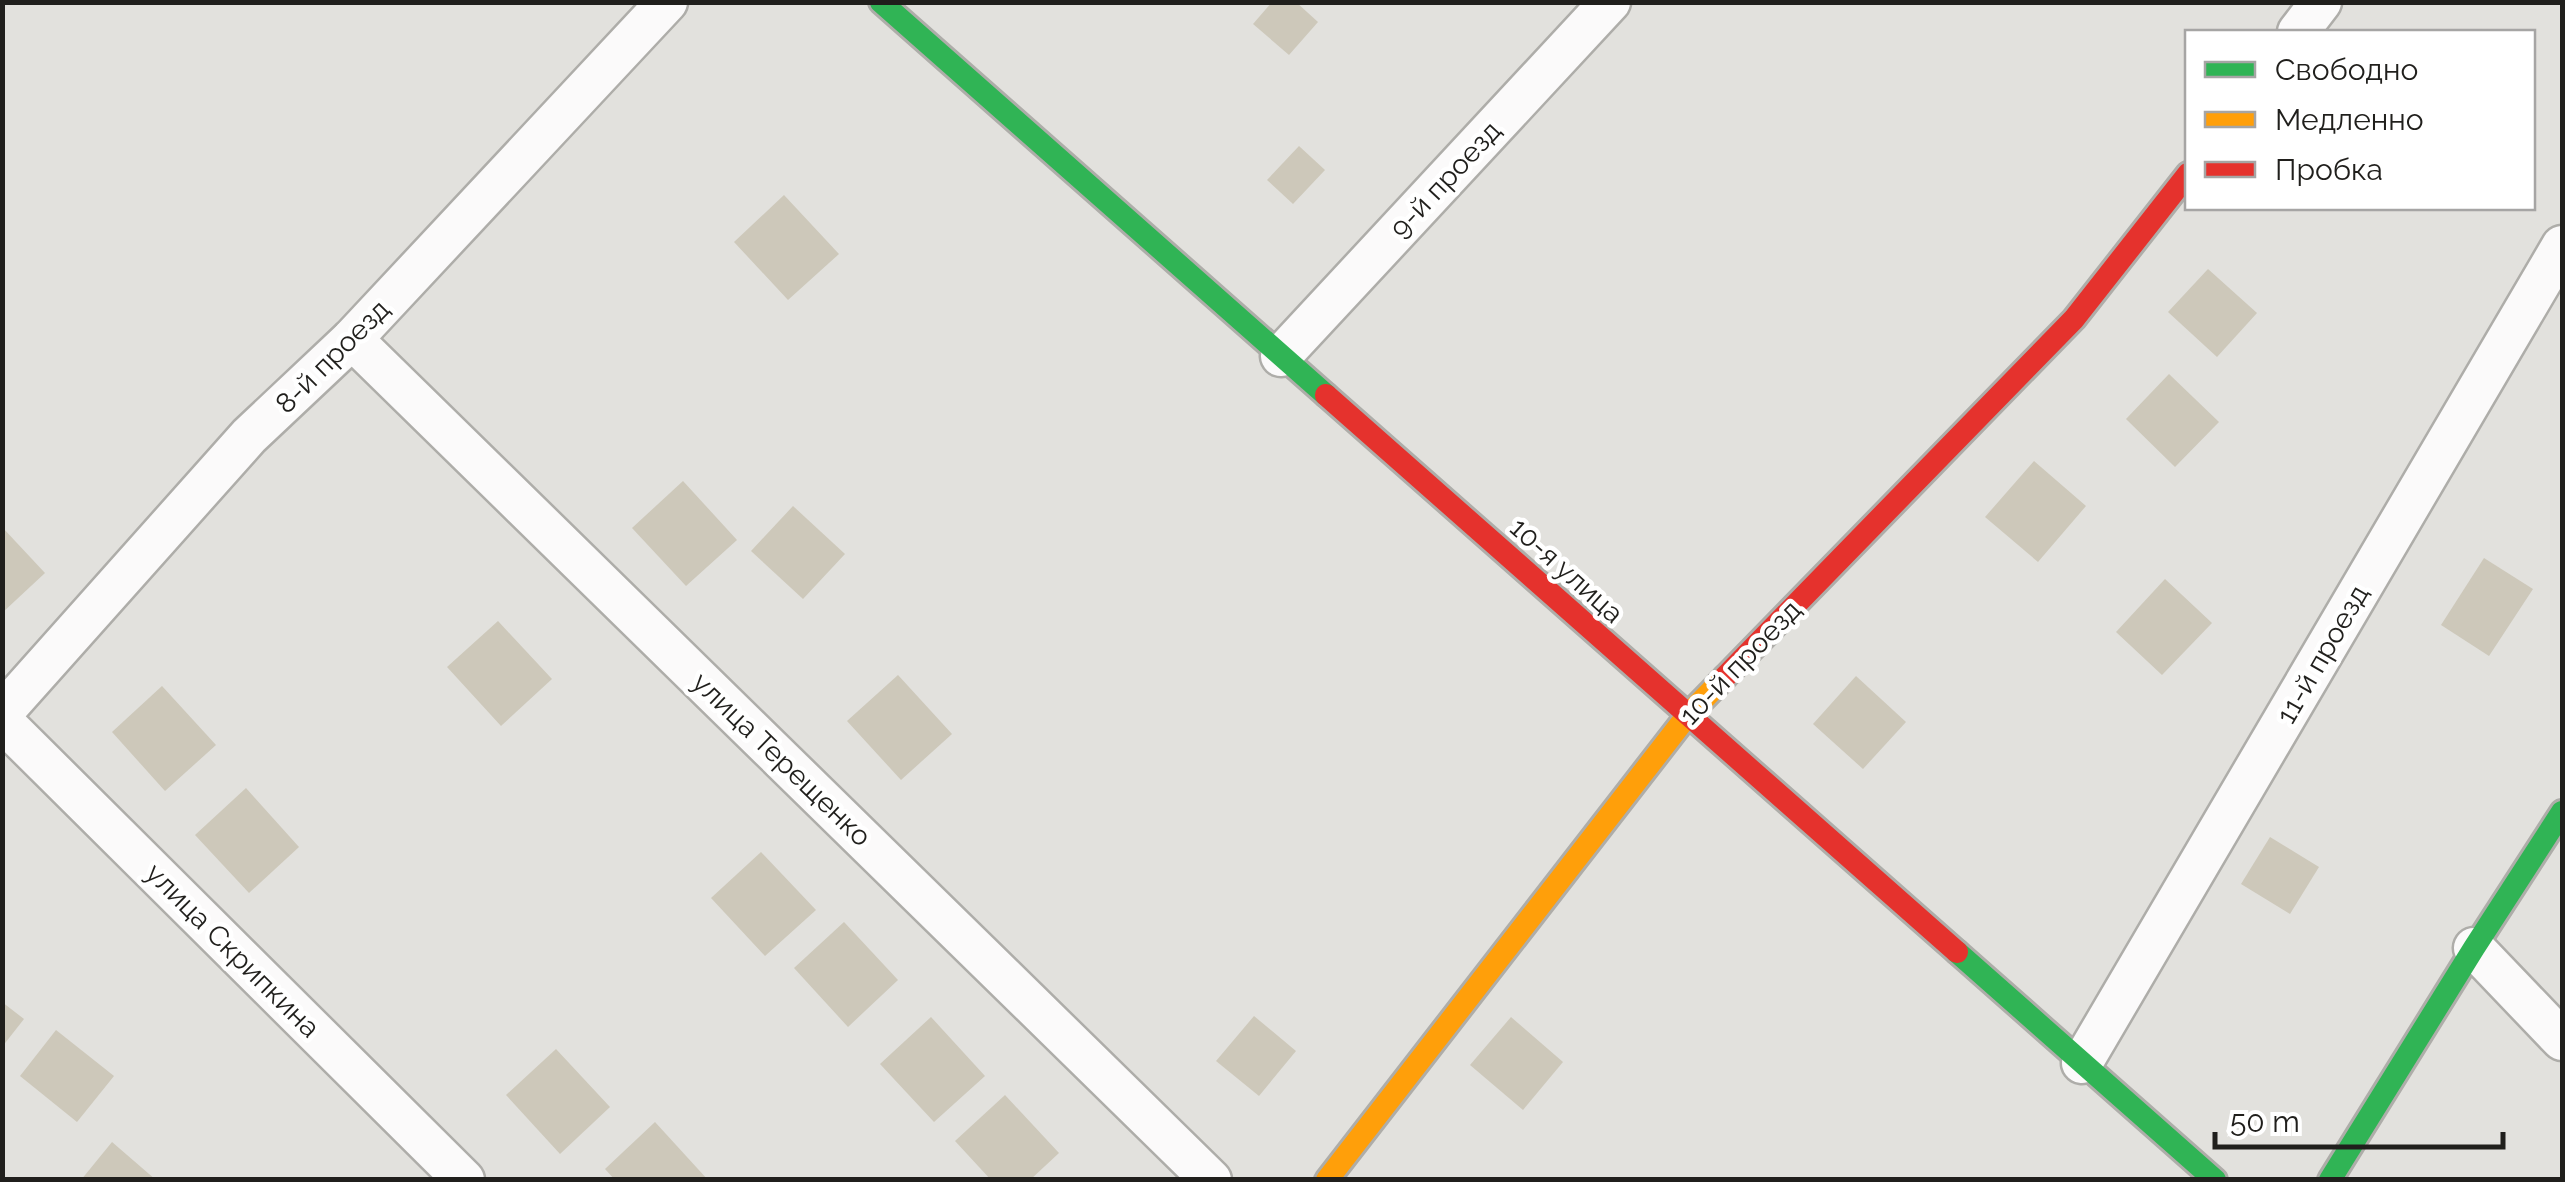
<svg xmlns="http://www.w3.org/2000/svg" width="2565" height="1182" font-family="Raleway,sans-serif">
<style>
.building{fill:#cdc8ba}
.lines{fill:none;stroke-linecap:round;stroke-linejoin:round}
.street-casing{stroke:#aeada9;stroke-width:45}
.fast-casing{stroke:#aeada9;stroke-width:28}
.slow-casing{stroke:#aeada9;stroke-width:28}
.jam-casing{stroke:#aeada9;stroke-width:28}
.street{stroke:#fbfafa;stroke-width:40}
.fast{stroke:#30b455;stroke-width:22}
.slow{stroke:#ff9f0a;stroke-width:22}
.jam{stroke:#e5322d;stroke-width:22}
.labels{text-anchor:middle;stroke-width:9;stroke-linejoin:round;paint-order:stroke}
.street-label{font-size:28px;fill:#201f1c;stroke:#fff}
</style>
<rect width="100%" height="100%" fill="#e2e1dd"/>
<g class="building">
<polygon points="1272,2 1296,2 1318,22 1289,55 1253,24"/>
<polygon points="1299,146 1325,170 1293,204 1267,180"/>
<polygon points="784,195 839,254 788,300 734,242"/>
<polygon points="2208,269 2257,313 2217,357 2168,312"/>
<polygon points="2169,374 2219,422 2175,467 2126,419"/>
<polygon points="2034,461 2086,506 2038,562 1985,517"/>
<polygon points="683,481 737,540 686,586 632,528"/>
<polygon points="793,506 845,554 803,599 751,551"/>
<polygon points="2,527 45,573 2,613"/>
<polygon points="2484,558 2533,589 2489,656 2441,625"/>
<polygon points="2165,579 2212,623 2162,675 2116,632"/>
<polygon points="498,621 552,679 501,726 447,667"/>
<polygon points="898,675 952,734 901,780 847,721"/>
<polygon points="1856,676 1906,722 1863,769 1813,724"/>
<polygon points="162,686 216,745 165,791 112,732"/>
<polygon points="246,788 299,847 249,893 195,835"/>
<polygon points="2270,837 2319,867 2290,914 2241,884"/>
<polygon points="761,852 816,910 765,956 711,898"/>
<polygon points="844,922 898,980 848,1027 794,968"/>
<polygon points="2,1002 24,1019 2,1047"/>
<polygon points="1254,1016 1296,1051 1259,1096 1216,1061"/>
<polygon points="931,1017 985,1076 934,1122 880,1064"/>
<polygon points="1511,1017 1563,1062 1523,1110 1470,1065"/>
<polygon points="56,1030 114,1076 77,1122 20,1076"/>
<polygon points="556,1049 610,1107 560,1154 506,1095"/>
<polygon points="1005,1095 1059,1153 1030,1180 991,1180 955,1141"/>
<polygon points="655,1122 708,1180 615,1180 605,1169"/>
<polygon points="112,1142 156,1180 81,1180"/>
</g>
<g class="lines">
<g class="street-casing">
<g id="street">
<polyline points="2298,32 2321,2"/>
<polyline points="352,339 1211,1180"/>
<polyline points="1281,356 1610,2"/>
<polyline points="2,713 249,436 352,339 667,2"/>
<polyline points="2,721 464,1180"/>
<polyline points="2474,948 2562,1040"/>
<polyline points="2082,1063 2562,246"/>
</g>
</g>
<g class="fast-casing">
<g id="fast">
<polyline points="881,2 1326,395"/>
<polyline points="1957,952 2215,1180"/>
<polyline points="2330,1180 2474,948 2562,812"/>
</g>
</g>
<g class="slow-casing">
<polyline id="slow" points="1327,1180 1687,716 1725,677"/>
</g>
<g class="jam-casing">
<g id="jam">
<polyline points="1326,395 1957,952"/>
<polyline points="1725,677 2074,319 2188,174"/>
</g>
</g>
<use href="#street" class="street"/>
<use href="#fast" class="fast"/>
<use href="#slow" class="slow"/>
<use href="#jam" class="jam"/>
</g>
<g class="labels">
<g class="street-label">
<text transform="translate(1445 179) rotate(-47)" y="10">9-й проезд</text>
<text transform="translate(332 356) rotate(-45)" y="10">8-й проезд</text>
<text transform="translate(1567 570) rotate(42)" y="10">10-я улица</text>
<text transform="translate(2322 654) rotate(-60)" y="10">11-й проезд</text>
<text transform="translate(1740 662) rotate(-46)" y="10">10-й проезд</text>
<text transform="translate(782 759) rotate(44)" y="10">улица Терещенко</text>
<text transform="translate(233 950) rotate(45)" y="10">улица Скрипкина</text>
</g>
</g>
<rect width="2565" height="1182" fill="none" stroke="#201f1c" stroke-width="10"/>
<rect x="2185" y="30" width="350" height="180" fill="#ffffff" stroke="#a6a5a4" stroke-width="2.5"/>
<rect x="2205" y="62" width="50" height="15" fill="#30b455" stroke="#a6a5a4" stroke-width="2.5"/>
<text x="2275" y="80" font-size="30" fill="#201f1c">Свободно</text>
<rect x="2205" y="112" width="50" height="15" fill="#ff9f0a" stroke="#a6a5a4" stroke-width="2.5"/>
<text x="2275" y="130" font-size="30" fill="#201f1c">Медленно</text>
<rect x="2205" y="162" width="50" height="15" fill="#e5322d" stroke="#a6a5a4" stroke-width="2.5"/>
<text x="2275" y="180" font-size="30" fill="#201f1c">Пробка</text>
<path d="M2215 1132v15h288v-15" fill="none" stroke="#201f1c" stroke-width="5"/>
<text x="2230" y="1132" font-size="30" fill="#201f1c" stroke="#ffffff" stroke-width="8" paint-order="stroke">50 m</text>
</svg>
